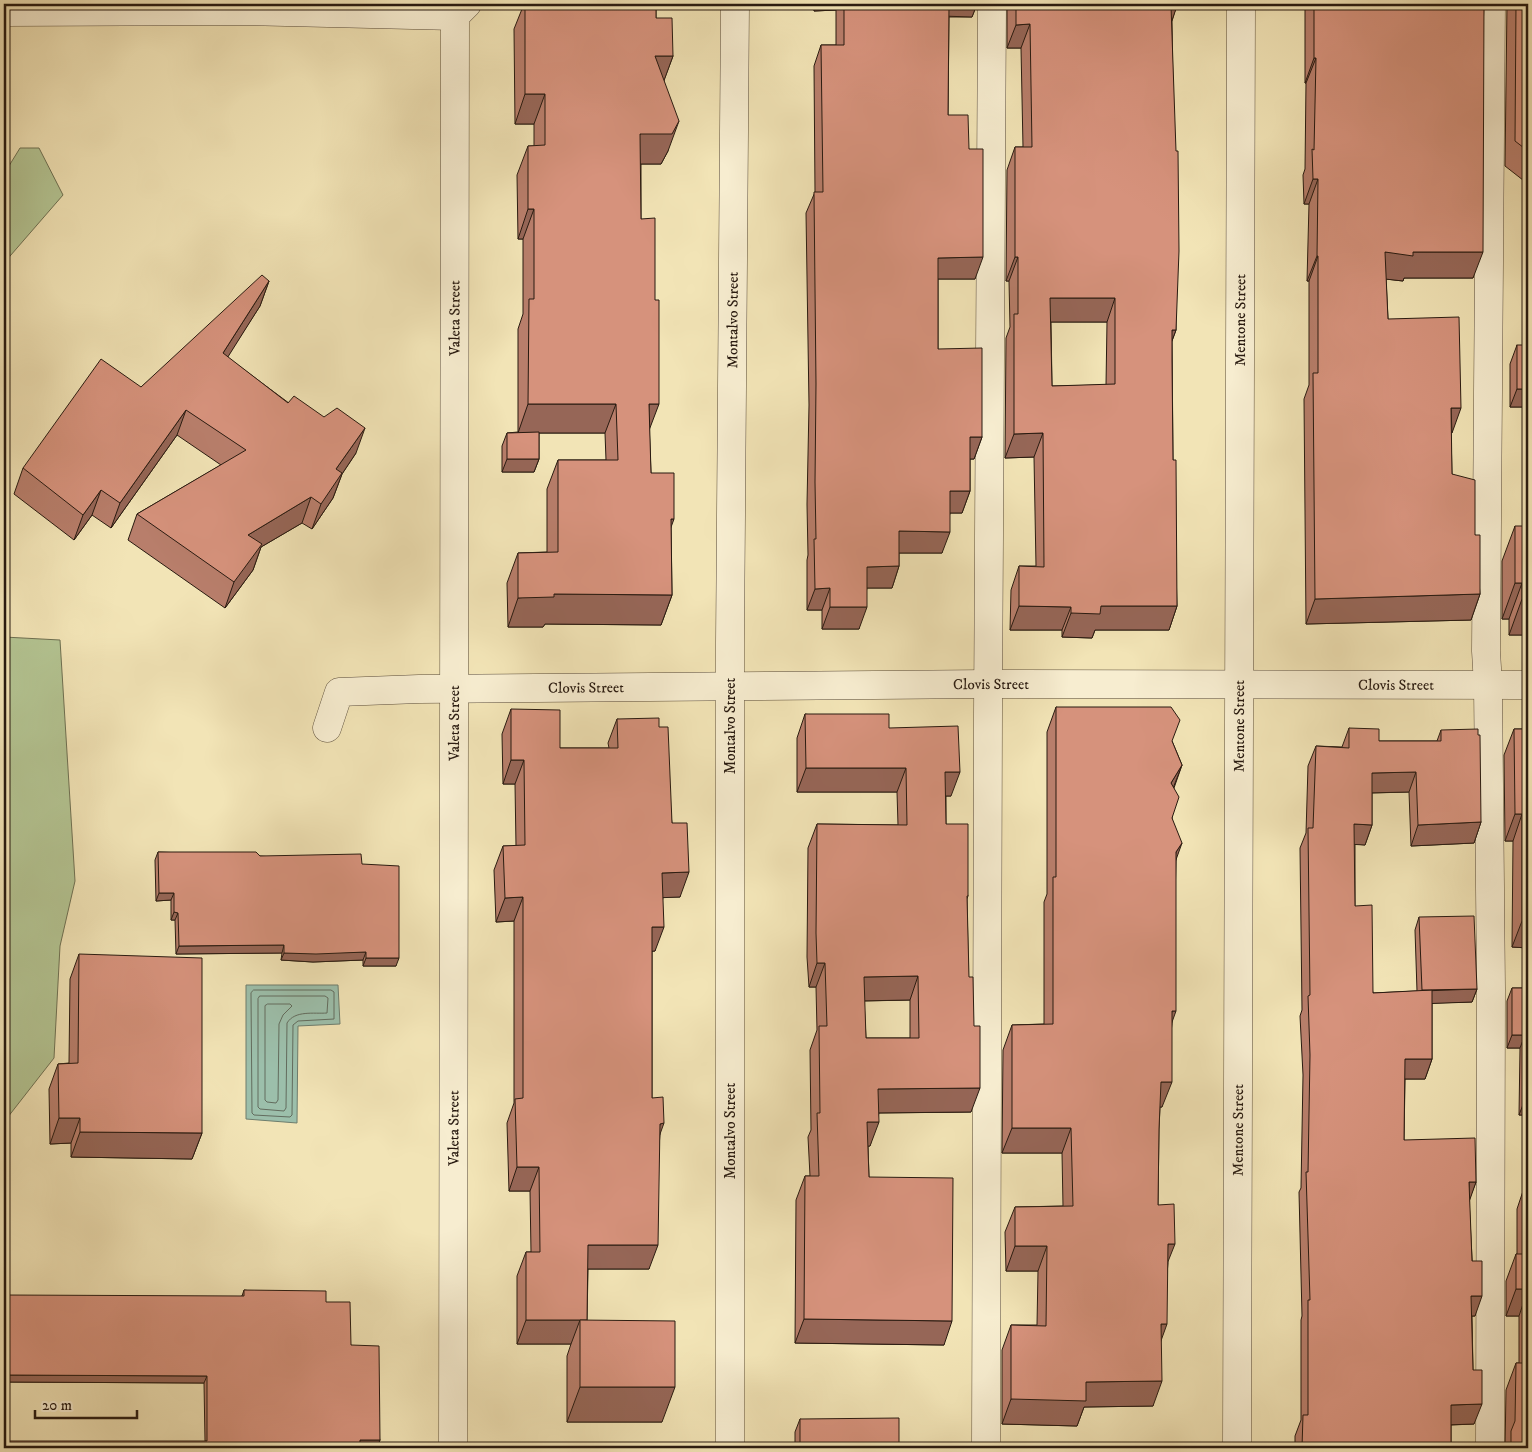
<svg xmlns="http://www.w3.org/2000/svg" width="1532" height="1452" font-family="'IM FELL DW Pica',serif">
<style>
.green{fill:#b4c593;stroke:#6e7052}
.water{fill:#9cbfab;stroke:#6e7d6d}
.lines{fill:none;stroke-linecap:round;stroke-linejoin:round}
.shore{stroke:#626c5e;stroke-width:1}
.minor-casing{stroke:#5a4c3a;stroke-width:29}
.minor{stroke:#f7edd0;stroke-width:28}
.wall{fill:#b87e6b;stroke:#281a10;fill-rule:evenodd}
.shaded-wall{fill:#966657;stroke:#281a10}
.building{fill:#d6927c;stroke:#281a10;fill-rule:evenodd}
.labels{text-anchor:middle;stroke-width:5;stroke-linejoin:round;paint-order:stroke}
.street-label{font-size:15px;fill:#281a10;stroke:#f7edd0}
</style>
<rect width="100%" height="100%" fill="#f2e4b6"/>
<filter id="stains"><feTurbulence type="fractalNoise" baseFrequency=".004" numOctaves="4"/><feColorMatrix values="0 0 0 0 .2 0 0 0 0 .09 0 0 0 0 .02 0 0 0 .5 -.17"/></filter>
<radialGradient id="worn" r=".72"><stop offset=".6" stop-color="#630" stop-opacity="0"/><stop offset="1" stop-color="#630" stop-opacity=".3"/></radialGradient>
<g class="green">
<polygon points="20,148 39,148 63,195 4,263 4,174"/>
<polygon points="4,637 60,640 75,881 60,946 54,1058 4,1122"/>
</g>
<polygon class="water" points="246,985 338,985 340,1024 298,1026 297,1123 246,1119"/>
<g class="lines">
<g class="shore">
<polygon points="254,990 331,990 334,992 334,1019 298,1021 293,1025 292,1115 290,1117 254,1115 252,1113 251,993"/>
<path d="M260,996H325L328,998L327,1013C314,1014 295,1010 287,1023L286,1108L284,1111L260,1109L258,1107V999Z"/>
<polygon points="268,1004 290,1004 292,1006 283,1015 279,1024 278,1100 276,1103 267,1102 265,1100 265,1006"/>
</g>
<g class="minor-casing">
<g id="minor">
<polyline points="4,12 246,11 455,16"/>
<path id="s1" d="M327,728L339,692L419,689L988,684L1528,685"/>
<path id="s2" d="M453,1448L455,16L467,4"/>
<path id="s3" d="M730,1448V643L735,4"/>
<polyline points="986,1448 988,713 992,4"/>
<path id="s4" d="M1237,1448L1241,4"/>
<polyline points="1490,1448 1491,989 1488,685 1486,651 1491,4"/>
</g>
</g>
<use href="#minor" class="minor"/>
</g>
<g class="wall">
<polygon points="524,4 656,4 656,18 673,56 664,80 668,151 661,164 641,164 641,219 651,473 671,527 672,595 661,625 545,624 543,627 508,627 507,583 518,553 547,552 547,489 558,460 606,460 605,433 539,433 539,459 534,472 502,472 502,446 507,433 518,432 518,329 523,314 523,239 518,239 517,175 528,146 534,146 534,124 515,124 514,29"/>
<polygon points="814,4 977,4 972,17 949,17 948,115 969,149 975,279 938,279 938,349 982,437 974,459 970,459 970,491 962,513 950,513 942,553 899,553 899,566 892,588 867,588 859,629 822,629 822,610 807,610 807,560 808,555 807,504 809,405 806,213 815,192 814,66 821,45 836,45 836,10 814,11"/>
<path d="M1007,4H1177L1172,21L1176,330L1172,341L1173,460L1177,606L1169,630H1095L1092,638L1062,637V630H1010L1011,590L1019,566H1036L1034,457L1005,458L1006,338L1010,327L1009,281H1006L1007,170L1015,147H1023L1021,48H1007ZM1051,322H1107L1106,385L1052,386Z"/>
<polygon points="1305,4 1484,4 1473,278 1404,278 1403,281 1386,279 1388,319 1451,433 1452,474 1475,535 1480,594 1471,620 1306,624 1304,399 1309,385 1309,281 1307,281 1309,204 1304,204 1303,175 1305,169 1306,83 1305,83"/>
<polygon points="1507,4 1528,4 1528,184 1505,166"/>
<polygon points="269,281 260,306 227,357 356,453 342,474 333,498 312,529 302,523 261,547 253,570 225,608 128,540 137,514 221,465 177,435 111,528 92,515 74,540 14,494 23,468 141,387"/>
<polygon points="1517,345 1528,407 1510,407 1510,364"/>
<polygon points="1515,526 1528,635 1509,635 1509,619 1502,619 1502,561"/>
<polygon points="1056,707 1172,741 1182,765 1174,788 1172,818 1176,859 1172,1024 1162,1107 1160,1107 1159,1129 1158,1205 1168,1263 1161,1339 1153,1406 1084,1407 1077,1426 1002,1424 1002,1350 1011,1325 1037,1325 1038,1271 1006,1271 1005,1232 1015,1207 1063,1206 1062,1153 1002,1153 1003,1050 1012,1025 1044,1024 1044,902 1047,894 1047,732"/>
<polygon points="511,709 560,748 609,748 608,743 617,719 659,727 672,823 680,897 663,897 655,951 652,951 652,1098 660,1134 649,1269 588,1269 587,1320 662,1422 567,1422 567,1356 571,1344 517,1344 517,1276 526,1252 531,1252 530,1191 509,1191 507,1123 514,1103 514,921 496,922 494,870 503,846 516,846 515,784 503,784 502,734"/>
<path d="M805,714L889,728L951,796H946V824L968,896L967,899L971,1112L879,1113L870,1146H868L869,1177L944,1345L795,1343L796,1200L805,1176H810L808,1137L811,1130L810,1050L817,1030L816,987H809L807,957L808,848L817,824L898,825L897,792H797V738ZM910,1000V1038H866L864,1001Z"/>
<polygon points="1349,728 1379,741 1437,741 1441,730 1481,822 1474,843 1411,846 1409,792 1372,793 1372,825 1365,845 1355,844 1355,906 1373,993 1417,991 1415,930 1419,917 1477,989 1472,1002 1432,1003 1432,1059 1425,1079 1405,1079 1404,1140 1476,1182 1469,1200 1475,1316 1472,1316 1474,1424 1451,1425 1451,1448 1295,1448 1295,1436 1301,1420 1301,1320 1302,1316 1299,1192 1301,1188 1303,1075 1300,1016 1302,1010 1300,848 1306,833 1308,766 1316,746 1342,747"/>
<polygon points="1514,729 1528,729 1528,948 1512,947 1513,841 1505,841 1504,755"/>
<polygon points="158,852 260,856 362,864 396,966 363,966 363,960 313,962 281,960 282,953 176,954 175,920 171,920 171,900 156,901 155,860"/>
<polygon points="79,954 202,1133 192,1159 71,1157 71,1143 50,1144 49,1089 58,1064 69,1063 70,979"/>
<polygon points="1512,988 1528,988 1528,1115 1519,1115 1520,1048 1507,1048 1507,1001"/>
<polygon points="1526,1182 1528,1182 1528,1448 1505,1448 1506,1390 1516,1363 1519,1363 1519,1316 1506,1316 1506,1281 1516,1254 1517,1254 1517,1209"/>
<polygon points="244,1290 326,1302 351,1345 380,1440 377,1447 360,1447 205,1441 204,1383 4,1382 242,1296"/>
<polygon points="800,1419 899,1448 795,1448 795,1432"/>
</g>
<g class="shaded-wall">
<polygon points="816,4 838,4 836,10 814,11"/>
<polygon points="946,4 977,4 972,17 941,16"/>
<polygon points="1171,6 1177,6 1169,29"/>
<polygon points="1030,24 1021,48 1007,48 1016,25"/>
<polygon points="655,56 673,56 662,86"/>
<polygon points="1314,58 1316,58 1306,83 1305,83"/>
<polygon points="525,94 545,94 534,124 515,124"/>
<polygon points="679,121 668,151 661,164 630,164 640,134"/>
<polygon points="1313,179 1318,179 1309,204 1304,204"/>
<polygon points="528,209 534,209 523,239 518,239"/>
<polygon points="1385,252 1483,252 1473,278 1404,278 1403,281 1376,278"/>
<polygon points="1317,256 1318,256 1309,281 1307,281"/>
<polygon points="983,257 975,279 930,279 938,258"/>
<polygon points="1015,257 1018,257 1009,281 1006,281"/>
<polygon points="269,281 260,306 214,379 223,353"/>
<polygon points="1050,298 1115,298 1107,322 1041,322"/>
<polygon points="1172,330 1176,330 1167,354"/>
<polygon points="1517,389 1528,389 1528,407 1510,407"/>
<polygon points="528,404 616,404 605,433 518,433"/>
<polygon points="649,404 659,404 648,433"/>
<polygon points="1451,408 1461,408 1452,433"/>
<polygon points="186,410 177,435 111,528 120,503"/>
<polygon points="365,428 356,453 342,474 333,498 312,529 321,504 336,469"/>
<polygon points="1043,433 1034,457 1005,458 1014,434"/>
<polygon points="970,437 982,437 974,459 962,459"/>
<polygon points="507,459 539,459 534,472 502,472"/>
<polygon points="101,490 92,515 74,540 83,515"/>
<polygon points="950,491 970,491 962,513 942,513"/>
<polygon points="311,497 302,523 261,547 253,570 225,608 234,582 248,535"/>
<polygon points="671,519 674,519 663,549"/>
<polygon points="899,531 950,532 942,553 891,553"/>
<polygon points="899,566 892,588 859,588 867,567"/>
<polygon points="1515,583 1522,583 1509,619 1502,619"/>
<polygon points="830,588 822,610 807,610 815,589"/>
<polygon points="554,594 672,595 661,625 545,624 543,627 508,627 518,598"/>
<polygon points="1480,594 1471,620 1306,624 1315,599"/>
<polygon points="1522,599 1528,599 1528,635 1509,635"/>
<polygon points="1019,606 1071,607 1062,630 1010,630"/>
<polygon points="1101,606 1177,606 1169,630 1095,630 1092,638 1062,637 1071,613"/>
<polygon points="830,607 867,607 859,629 822,629"/>
<polygon points="511,760 524,760 515,784 503,784"/>
<polygon points="1182,765 1172,791 1171,783"/>
<polygon points="806,768 906,768 897,792 797,792"/>
<polygon points="945,772 960,772 951,796 936,796"/>
<polygon points="1416,772 1409,792 1364,793 1372,773"/>
<polygon points="1515,814 1522,814 1513,841 1505,841"/>
<polygon points="1481,822 1474,843 1411,846 1418,825"/>
<polygon points="1354,824 1372,825 1365,845 1347,844"/>
<polygon points="1182,843 1173,868 1176,852"/>
<polygon points="689,872 680,897 653,898 662,873"/>
<polygon points="159,893 174,893 171,900 156,901"/>
<polygon points="523,897 514,921 496,922 505,898"/>
<polygon points="174,912 178,913 175,920 171,920"/>
<polygon points="1522,921 1528,921 1528,948 1512,947"/>
<polygon points="652,927 664,927 655,951 644,952"/>
<polygon points="284,945 282,953 176,954 179,946"/>
<polygon points="366,952 363,960 313,962 281,960 284,953"/>
<polygon points="366,958 399,958 396,966 363,966"/>
<polygon points="817,963 825,963 816,987 809,987"/>
<polygon points="918,976 910,1000 855,1001 864,977"/>
<polygon points="1477,989 1472,1002 1418,1004 1422,991"/>
<polygon points="1172,1011 1176,1011 1167,1036"/>
<polygon points="1512,1035 1525,1035 1520,1048 1507,1048"/>
<polygon points="1405,1059 1432,1059 1425,1079 1398,1079"/>
<polygon points="1161,1082 1172,1082 1162,1107 1152,1107"/>
<polygon points="980,1088 971,1112 869,1113 878,1089"/>
<polygon points="1524,1102 1528,1102 1528,1115 1519,1115"/>
<polygon points="59,1118 80,1118 71,1143 50,1144"/>
<polygon points="867,1122 879,1122 870,1146 858,1147"/>
<polygon points="664,1123 655,1148 660,1124"/>
<polygon points="1012,1128 1071,1128 1062,1153 1002,1153"/>
<polygon points="80,1132 202,1133 192,1159 71,1157"/>
<polygon points="517,1167 539,1167 530,1191 509,1191"/>
<polygon points="1469,1182 1476,1182 1469,1202"/>
<polygon points="1168,1244 1175,1244 1165,1269"/>
<polygon points="588,1245 658,1245 649,1269 579,1269"/>
<polygon points="1015,1246 1047,1246 1038,1271 1006,1271"/>
<polygon points="1516,1289 1528,1289 1519,1316 1506,1316"/>
<polygon points="1471,1296 1482,1296 1475,1316 1464,1316"/>
<polygon points="804,1319 952,1321 944,1345 795,1343"/>
<polygon points="526,1320 587,1320 580,1320 571,1344 517,1344"/>
<polygon points="1161,1324 1167,1324 1158,1349"/>
<polygon points="4,1375 207,1376 204,1383 4,1382"/>
<polygon points="1162,1381 1153,1406 1084,1407 1077,1426 1002,1424 1011,1399 1086,1382"/>
<polygon points="580,1387 675,1387 662,1422 567,1422"/>
<polygon points="1482,1404 1474,1424 1444,1425 1451,1405"/>
<polygon points="360,1440 380,1440 377,1447 357,1447"/>
</g>
<g class="building">
<polygon points="525,4 656,4 656,18 672,18 673,56 655,56 679,121 672,134 640,134 641,219 655,218 655,300 659,300 659,404 649,404 651,473 674,473 674,519 671,519 672,595 554,594 554,597 518,598 518,553 558,552 558,460 618,460 616,404 528,404 529,299 534,299 534,209 528,209 528,146 545,145 545,94 525,94"/>
<polygon points="844,4 949,4 948,115 968,115 969,149 983,149 983,257 938,258 938,349 982,348 982,437 970,437 970,491 950,491 950,532 899,531 899,566 867,567 867,607 830,607 830,588 815,589 814,539 816,539 815,482 816,384 814,192 823,192 821,45 844,45"/>
<path d="M1016,4H1177V6H1171L1176,151H1178L1179,251L1176,330H1172V360L1173,460H1176L1177,606H1101L1100,614L1071,613V607L1019,606V566L1044,567L1043,433L1014,434V314H1018V257H1015V147H1032L1030,24L1016,25ZM1050,298H1115V384L1052,386Z"/>
<polygon points="1314,4 1484,4 1483,252 1413,252 1413,256 1385,252 1388,319 1459,317 1461,408 1451,408 1452,474 1475,480 1475,535 1480,535 1480,594 1315,599 1313,373 1318,373 1318,256 1317,256 1318,179 1313,179 1312,149 1314,150 1316,58 1314,58"/>
<polygon points="1516,4 1528,4 1528,151 1515,141"/>
<polygon points="262,275 269,281 223,353 288,403 294,396 324,417 337,408 365,428 336,469 342,473 321,504 311,497 248,535 262,544 234,582 137,514 246,450 186,410 120,503 101,490 83,515 23,468 101,359 141,387"/>
<rect x="1517" y="345" width="11" height="44"/>
<polygon points="539,432 539,459 507,459 507,433"/>
<polygon points="1515,526 1528,526 1528,599 1522,599 1522,583 1515,583"/>
<polygon points="1056,707 1171,707 1180,720 1172,741 1182,765 1171,783 1179,797 1172,818 1182,843 1176,852 1176,1011 1172,1011 1172,1082 1161,1082 1159,1129 1158,1205 1174,1204 1175,1244 1168,1244 1167,1324 1161,1324 1162,1381 1086,1382 1086,1401 1011,1399 1011,1325 1046,1326 1047,1246 1015,1246 1015,1207 1073,1206 1071,1128 1012,1128 1012,1025 1053,1024 1053,877 1056,877"/>
<polygon points="511,709 560,710 560,748 618,748 617,719 659,718 659,727 668,727 672,823 687,823 689,872 662,873 664,927 652,927 652,1098 663,1097 664,1123 660,1124 658,1245 588,1245 587,1320 526,1320 526,1252 540,1252 539,1167 517,1167 515,1099 523,1098 523,897 505,898 503,846 525,845 524,760 511,760"/>
<path d="M805,714H889V728L958,726L960,772H945L946,824H968V896H967L969,977H973L974,1026H980V1088L878,1089L879,1122H867L869,1177L953,1178L952,1321L804,1319L805,1176H819L817,1113H820L819,1026H827L825,963H817L816,933L817,824L907,825L906,768H806ZM918,976L919,1038H866L864,977Z"/>
<polygon points="1349,728 1379,729 1379,741 1441,741 1441,730 1478,729 1478,735 1480,735 1481,822 1418,825 1416,772 1372,773 1372,825 1354,824 1355,906 1372,905 1373,993 1432,990 1432,1059 1405,1059 1404,1140 1475,1138 1476,1182 1469,1182 1472,1261 1482,1261 1482,1296 1471,1296 1473,1370 1482,1370 1482,1404 1451,1405 1451,1448 1302,1448 1303,1415 1308,1415 1308,1300 1310,1300 1306,1172 1308,1172 1310,1055 1308,996 1310,995 1308,828 1313,828 1316,746 1349,748"/>
<polygon points="1514,729 1528,729 1528,921 1522,921 1522,814 1515,814"/>
<polygon points="158,852 256,852 260,856 361,854 362,864 399,866 399,958 366,958 366,952 316,954 284,953 284,945 179,946 178,913 174,912 174,893 159,893"/>
<polygon points="1474,916 1477,989 1422,990 1419,917"/>
<polygon points="79,954 202,958 202,1133 80,1132 80,1118 59,1118 58,1064 78,1063"/>
<polygon points="1512,988 1528,988 1528,1102 1524,1102 1525,1035 1512,1035"/>
<polygon points="1526,1182 1528,1182 1528,1289 1516,1289 1516,1254 1527,1254"/>
<polygon points="244,1290 326,1291 326,1302 350,1302 351,1345 379,1346 380,1440 360,1440 360,1448 4,1448 4,1441 207,1441 207,1376 4,1375 4,1295 244,1296"/>
<polygon points="580,1320 675,1321 675,1387 580,1387"/>
<polygon points="1516,1363 1528,1363 1528,1448 1511,1448 1511,1431 1515,1421"/>
<polygon points="899,1418 899,1448 800,1448 800,1419"/>
</g>
<g class="labels">
<g class="street-label">
<text dy="5" stroke="none"><textPath href="#s2" startOffset="1130">Valeta Street</textPath></text>
<text dy="5" stroke="none"><textPath href="#s3" startOffset="1128">Montalvo Street</textPath></text>
<text dy="5" stroke="none"><textPath href="#s4" startOffset="1128">Mentone Street</textPath></text>
<text dy="5" stroke="none"><textPath href="#s1" startOffset="690">Clovis Street</textPath></text>
<text dy="5" stroke="none"><textPath href="#s1" startOffset="1095">Clovis Street</textPath></text>
<text dy="5" stroke="none"><textPath href="#s1" startOffset="285">Clovis Street</textPath></text>
<text dy="5" stroke="none"><textPath href="#s2" startOffset="725">Valeta Street</textPath></text>
<text transform="translate(730 726) rotate(-90)" y="5">Montalvo Street</text>
<text dy="5" stroke="none"><textPath href="#s4" startOffset="722">Mentone Street</textPath></text>
<text dy="5" stroke="none"><textPath href="#s2" startOffset="320">Valeta Street</textPath></text>
<text transform="translate(730 1131) rotate(-90)" y="5">Montalvo Street</text>
<text dy="5" stroke="none"><textPath href="#s4" startOffset="318">Mentone Street</textPath></text>
</g>
</g>
<rect width="1532" height="1452" fill="none" stroke="#f2e4b6" stroke-width="20"/>
<rect x="5" y="5" width="1522" height="1442" fill="none" stroke="#281a10" stroke-width="2.5"/>
<rect x="10" y="10" width="1512" height="1432" fill="none" stroke="#281a10"/>
<path d="M35 1410v8h102v-8" fill="none" stroke="#281a10" stroke-width="2.5"/>
<text x="42" y="1410" font-size="15" fill="#281a10" stroke="#f7edd0" stroke-width="4" paint-order="stroke">20 m</text>
<rect width="100%" height="100%" filter="url(#stains)"/>
<rect width="100%" height="100%" fill="url(#worn)"/>
</svg>
